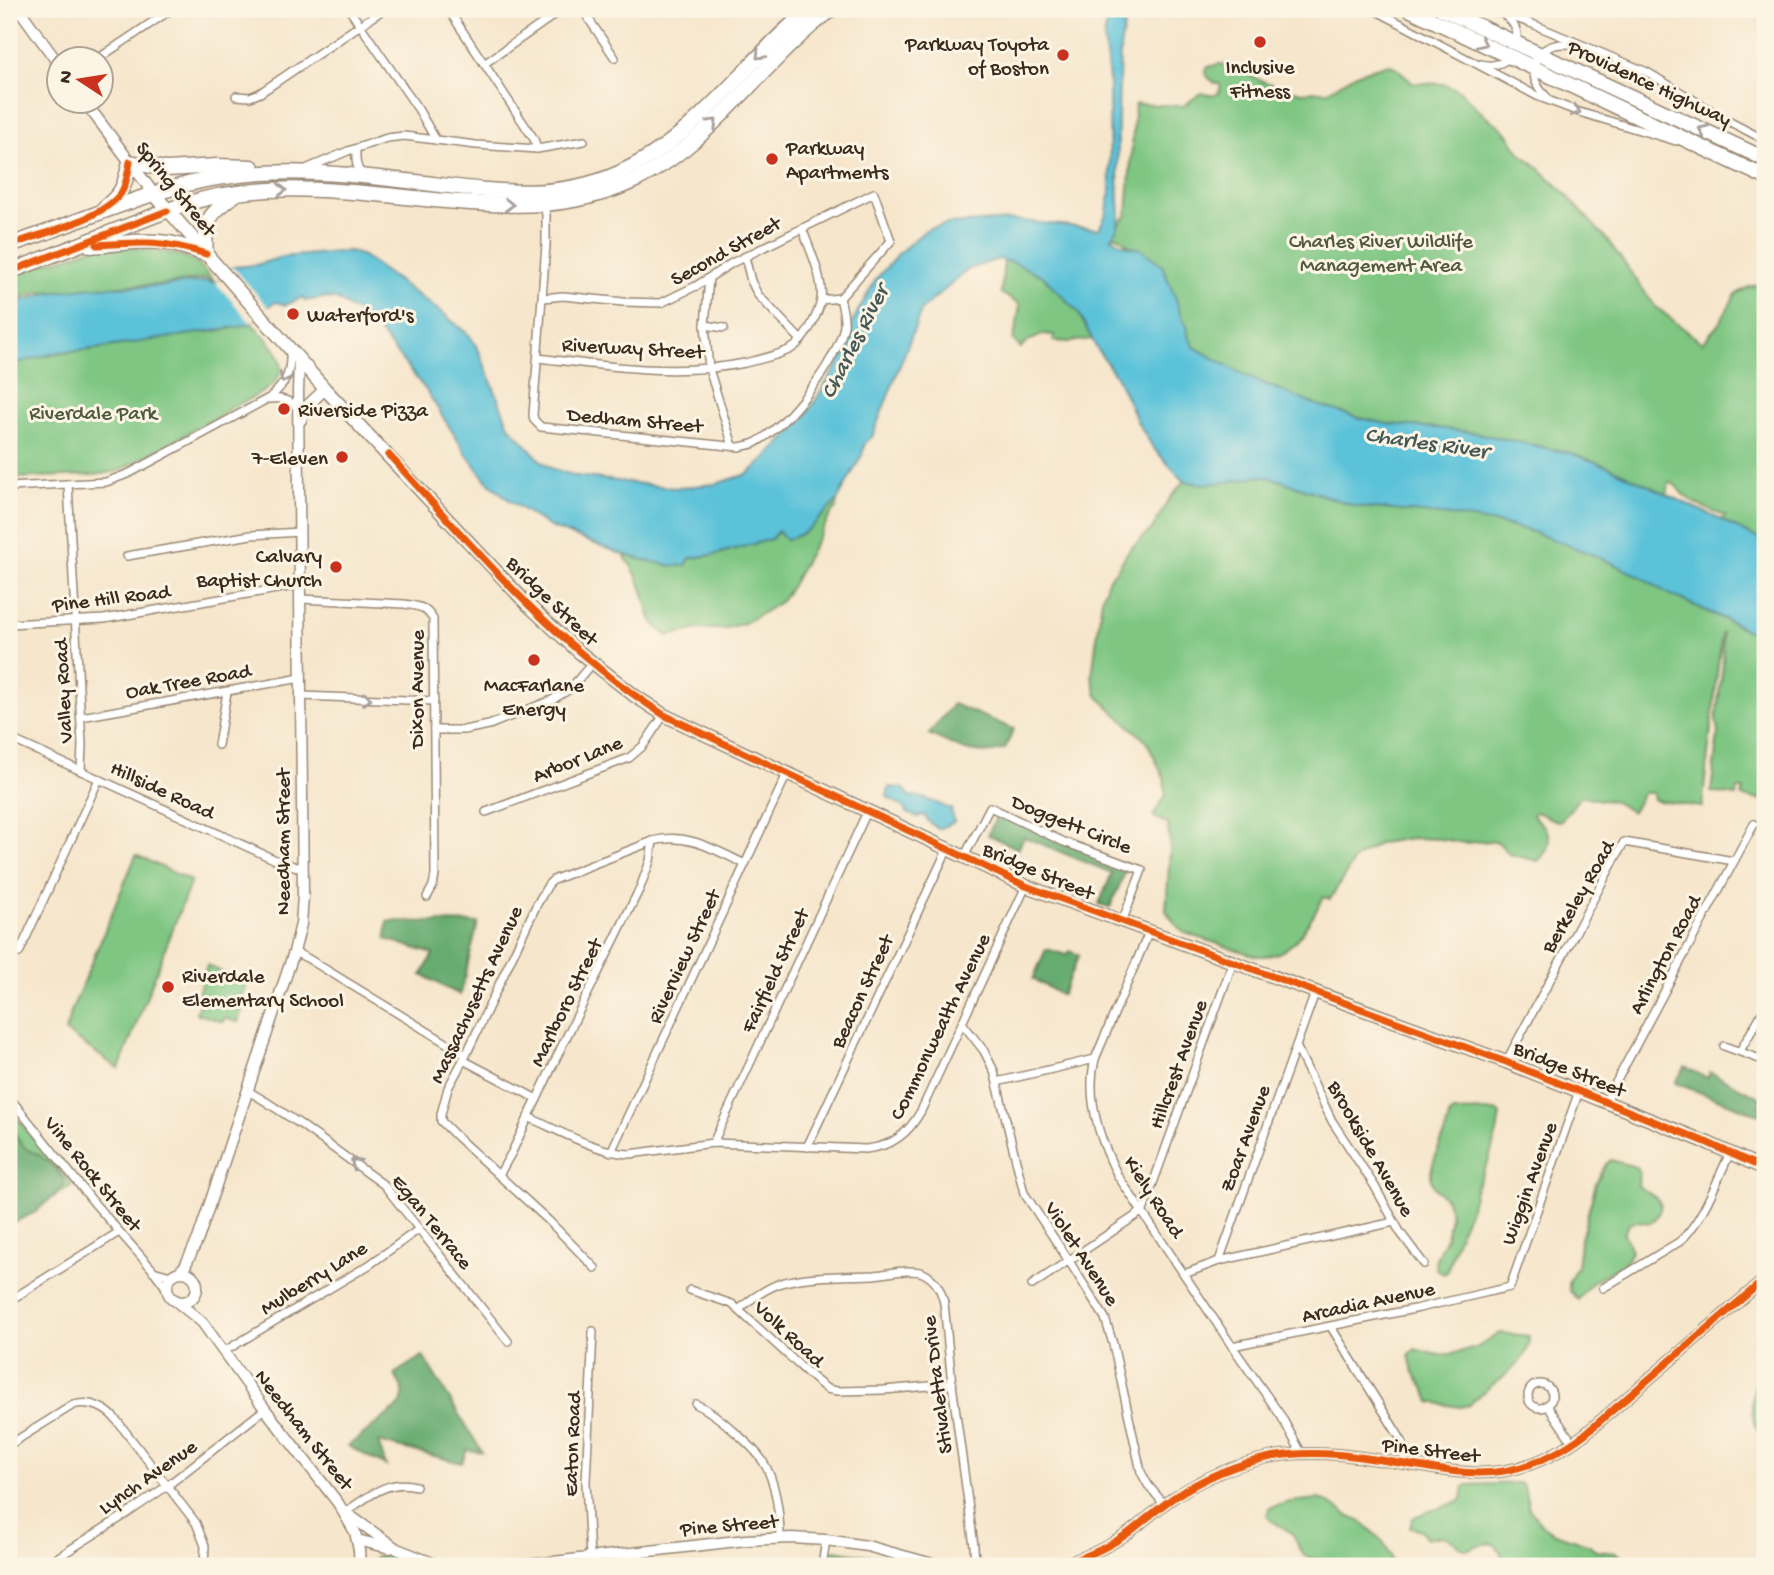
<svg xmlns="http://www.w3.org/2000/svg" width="1774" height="1575" font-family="'Gochi Hand',sans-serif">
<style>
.green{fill:#7ec682;stroke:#5c7850;stroke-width:2}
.forest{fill:#66ab70;stroke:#506a47;stroke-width:2}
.water{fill:#5cc2d9;stroke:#4c767c;stroke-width:2}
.pier{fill:#f6e6cc}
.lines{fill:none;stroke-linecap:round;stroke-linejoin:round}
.street-casing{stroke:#988875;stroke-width:10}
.secondary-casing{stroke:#988875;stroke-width:13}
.primary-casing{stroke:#988875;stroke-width:15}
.highway-casing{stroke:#988875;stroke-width:17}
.street{stroke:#fff;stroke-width:7}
.secondary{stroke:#fff;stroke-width:10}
.primary{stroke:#fff;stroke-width:12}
.highway{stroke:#fff;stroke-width:14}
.cycleway-casing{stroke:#fcf5e5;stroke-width:11}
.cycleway{stroke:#e8590c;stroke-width:7}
.oneway{stroke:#a79f9a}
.poi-dot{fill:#c8321e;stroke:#fcf5e5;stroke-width:2.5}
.labels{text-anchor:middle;stroke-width:6;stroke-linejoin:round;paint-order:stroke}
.poi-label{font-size:21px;fill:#3b2a1e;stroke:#fcf5e5;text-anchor:start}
.street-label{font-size:21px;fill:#3b2a1e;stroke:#fcf5e5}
.park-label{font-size:21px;fill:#4f593c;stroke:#fcf5e5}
.water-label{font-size:23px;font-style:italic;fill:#455856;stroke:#fcf5e5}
</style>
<rect width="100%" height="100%" fill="#fcf5e5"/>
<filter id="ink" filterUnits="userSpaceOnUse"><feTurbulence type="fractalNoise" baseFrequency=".0143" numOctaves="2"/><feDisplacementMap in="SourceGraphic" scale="14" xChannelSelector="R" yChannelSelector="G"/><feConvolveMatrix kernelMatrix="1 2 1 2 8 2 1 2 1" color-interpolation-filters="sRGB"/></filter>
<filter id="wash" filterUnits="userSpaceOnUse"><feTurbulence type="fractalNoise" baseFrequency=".00686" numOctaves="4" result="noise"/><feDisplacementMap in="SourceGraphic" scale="28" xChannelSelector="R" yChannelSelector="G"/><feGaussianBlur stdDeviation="1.57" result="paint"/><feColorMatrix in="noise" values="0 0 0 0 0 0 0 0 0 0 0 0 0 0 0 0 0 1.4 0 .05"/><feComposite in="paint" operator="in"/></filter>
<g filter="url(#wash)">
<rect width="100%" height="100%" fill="#f6e6cc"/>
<g class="green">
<path d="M1219,64L1226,65L1238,71L1267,83L1301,92L1328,91L1358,73L1389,64L1396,67L1413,83L1444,84L1459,90L1485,116L1500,126L1507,133L1521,154L1538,167L1565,193L1609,242L1655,306L1702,343L1718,325L1736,294L1749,287L1765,282V543L1721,520L1725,516C1711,511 1682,500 1677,486L1669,482L1667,495L1607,466L1570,453L1476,433L1447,429L1387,424L1309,406L1288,393L1246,376L1194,347L1188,336L1187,326L1180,314L1176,299L1163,268L1140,254L1120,238L1113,234L1115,228L1127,215L1135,104L1183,106L1201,93C1210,96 1222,98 1220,84C1214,84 1208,78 1205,73L1208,67Z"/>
<polygon points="98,246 137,248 184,256 196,262 216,283 206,278 160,285 130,285 77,291 56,291 40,292 9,301 9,274 71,256"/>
<polygon points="1004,260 1015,263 1043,276 1078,312 1092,339 1069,342 1054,341 1054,335 1044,334 1031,340 1029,340 1021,348 1013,340 1017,325 1020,305 1001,293"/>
<path d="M251,323C259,331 268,339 274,348C300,383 251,397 227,410V412L119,471L94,475L9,478V365C35,356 61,353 88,350C118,346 147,339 178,335C203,332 227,331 251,323Z"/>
<path d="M1267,476L1355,506L1441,514L1487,521L1530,531L1553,539L1599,557L1641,577L1670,594L1749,631L1765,643V790L1760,800L1742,797L1744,789H1738L1736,796L1711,792L1718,733L1716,719L1723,665L1722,631L1702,807L1654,800L1653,793H1643L1632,812L1611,800C1600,803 1590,794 1579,798L1561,821C1553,822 1544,814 1536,812L1533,814C1536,820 1541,823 1545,828C1553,839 1547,853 1538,861L1509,854L1498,842L1485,841L1465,843L1441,839L1412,838L1380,843L1355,859L1330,899L1324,897C1307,924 1292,963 1253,955L1185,933L1177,926L1166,911L1170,851L1168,824L1153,816L1166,795L1164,778L1147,742L1097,696L1092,676L1102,598L1108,580L1118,568L1129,550L1153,528L1169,499L1184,481C1213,486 1239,477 1267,476Z"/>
<path d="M837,501L836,509L831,514L791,587L781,601L766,611L744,623L723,629H698L668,636C647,621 651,617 644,594C640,580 632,567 624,555L674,566L686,565L690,558L713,555L771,539L779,531L785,538C808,539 821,513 837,501Z"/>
<polygon points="136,855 191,881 119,1069 65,1031 71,1012"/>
<polygon points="207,965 247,984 241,999 245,1001 238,1022 224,1018 223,1022 196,1013 201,999 197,997"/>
<polygon points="9,1108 72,1185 9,1226"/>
<path d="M1497,1111L1500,1114L1497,1133L1488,1162L1475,1190L1471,1207L1456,1241L1447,1272L1444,1274C1425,1268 1442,1248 1446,1237C1447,1233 1449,1220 1450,1216C1452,1193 1429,1194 1431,1173C1433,1154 1447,1136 1449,1116L1454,1112Z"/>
<path d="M1611,1160L1636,1167L1639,1174L1638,1186C1654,1198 1672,1200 1651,1223L1637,1221L1629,1224L1624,1233L1631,1251C1622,1272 1618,1265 1602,1276C1592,1282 1584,1290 1578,1300L1569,1290V1282L1577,1266L1580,1243L1596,1183L1606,1164Z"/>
<path d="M1500,1333L1529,1336C1531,1359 1506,1374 1490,1387C1483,1392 1476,1399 1469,1405L1460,1407L1430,1402L1426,1391L1413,1371L1409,1355L1415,1349L1439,1355L1450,1354L1476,1348Z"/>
<path d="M1765,1357V1442C1744,1416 1752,1385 1765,1357Z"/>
<path d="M1520,1483L1524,1487L1529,1509L1543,1526L1552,1532L1590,1545L1596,1551L1616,1553L1622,1556L1631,1566H1505C1500,1550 1500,1538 1476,1546C1471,1548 1471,1550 1466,1549C1457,1548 1452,1537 1442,1536C1436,1536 1431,1539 1426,1539L1422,1530L1410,1527L1413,1518C1429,1509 1447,1508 1462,1499L1464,1487L1467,1485Z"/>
<path d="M1318,1499L1326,1501L1350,1517L1363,1523L1370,1529L1384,1544L1391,1556V1566H1332C1324,1559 1314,1560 1305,1556C1297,1551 1299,1543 1294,1536C1287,1527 1273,1525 1267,1515L1269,1508L1290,1502Z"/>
<polygon points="835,1550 876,1557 907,1566 829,1566 828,1553"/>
<polygon points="385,1553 399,1556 417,1566 370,1566 375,1557"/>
</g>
<g class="forest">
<path d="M953,704L1014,729L1005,749C973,759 958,747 929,734Z"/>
<polygon points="997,814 1127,868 1110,907 1099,904 1112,873 1024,837 1018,849 988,835"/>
<polygon points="387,921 478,923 460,995 422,975 433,954 386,939"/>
<polygon points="1046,949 1067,955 1070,951 1079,955 1062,995 1033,979"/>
<polygon points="1685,1067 1707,1078 1710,1072 1763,1099 1758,1107 1765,1110 1765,1117 1675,1083"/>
<path d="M9,1121C14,1131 19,1144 28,1150C31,1152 36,1153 39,1155C49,1162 62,1173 65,1185L36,1212L9,1225Z"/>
<path d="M423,1356L482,1452L467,1450L462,1463L378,1442L386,1466L348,1446L400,1405C407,1391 401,1386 394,1374Z"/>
</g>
<g class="water">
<path d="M1108,9H1125C1128,24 1120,36 1120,51C1118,106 1116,161 1120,216L1118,226L1112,238L1124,245L1141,249L1162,265L1176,299L1180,314L1187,326L1188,336L1194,347L1246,376L1308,402L1359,418L1387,424L1447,429L1476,433L1570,453L1607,466L1721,520L1765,542V649L1760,641L1751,633L1738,625L1667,593L1641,577L1599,557L1530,531L1507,525L1460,517L1355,506L1276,479L1261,476L1227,482L1200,484L1184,481L1154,449L1139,425L1116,376L1097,349L1078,312L1043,276L1015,263L998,259L969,269L922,309L872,437L865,443L862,455L837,501L811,527L803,533L786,540L778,531L771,539L713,555L690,558L686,565L674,566L643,560L619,553L550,527L510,501L486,480L467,455L426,390L377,329L367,319L336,299L323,298L305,301L303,297L286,305L276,302L267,307L251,323L238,327L87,350L60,352L9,365V305L47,293L93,287L163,286L205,281L216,283L233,267L256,265L282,257L349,251L363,256L445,315L470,336L479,351L509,426L541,461L553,469L576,476L675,488L715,484L748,474L769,455L803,420L837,366L846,349L852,322L876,279L900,252L927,229L948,224L1012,220L1099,229L1107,212L1110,191L1109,78L1104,40Z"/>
<path d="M889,787L903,788L910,796C925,796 937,804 951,809L954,822L938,829L929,822L924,815L917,817L907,813L903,807L887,797Z"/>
</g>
<polygon class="pier" points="233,267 269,308 251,323 216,283"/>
</g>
<g filter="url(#ink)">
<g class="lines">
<g class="street-casing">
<g id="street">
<polyline points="349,9 418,109 436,140"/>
<polyline points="448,9 518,115 534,139 537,149"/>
<polyline points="582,9 615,58"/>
<polyline points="793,9 799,18"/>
<polyline points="1373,9 1537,96 1579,112 1676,141"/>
<polyline points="1488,9 1530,23 1647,72 1732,123 1765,140"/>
<path d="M1505,16C1516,24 1518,32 1517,45"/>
<polyline points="96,60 172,9"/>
<polyline points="484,64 563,9"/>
<path d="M1481,64C1493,67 1503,64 1511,56"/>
<polyline points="236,96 250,97 260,93 384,9"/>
<path d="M1547,97C1528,81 1528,52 1555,45C1562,43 1570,44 1577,45"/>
<path d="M356,149C356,158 355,167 362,174"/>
<polyline points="308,168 348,151 387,138 404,136 476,145 537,149 584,141"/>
<path d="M544,205L546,215V245L533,415L534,420L541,427L739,447C744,446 750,445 755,443C788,425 836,363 844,326C845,317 842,306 840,298L821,300"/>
<polyline points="745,257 751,281 758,295 800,339"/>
<polyline points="709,278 705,325 709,369 733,446"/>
<polyline points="543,298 563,296 623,302 661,303 696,286 732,263 874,193 891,241 840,298"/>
<polyline points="705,325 724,328"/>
<path d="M538,358C606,366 677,377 745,363C760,359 777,356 791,349C805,341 818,315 821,300C824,278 809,248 802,228"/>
<path d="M269,399C281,397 290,400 298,408"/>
<polyline points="68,484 82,744 81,771"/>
<path d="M9,487L106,482L130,473L269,398C287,383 291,373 290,350"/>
<polyline points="127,556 251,535 300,532"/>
<path d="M300,599L404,604C418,606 425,606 433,619L435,875L433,886L427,897"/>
<polyline points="9,624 104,619 300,585"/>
<polyline points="301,696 434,701"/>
<polyline points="81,717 301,678"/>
<polyline points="434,730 464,730 489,725 552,700 570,689 593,662"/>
<polyline points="9,738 278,861 303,869"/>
<polyline points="218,745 227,692"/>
<polyline points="486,812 629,758 643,746 664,715"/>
<polyline points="964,857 990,807 1064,842 1142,870 1122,922"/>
<path d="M1149,932L1095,1059C1085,1099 1100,1141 1118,1176L1232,1346L1281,1416L1302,1454"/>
<polyline points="294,952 307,958 466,1055"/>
<polyline points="19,953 99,779"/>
<polyline points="963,1024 984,1051 994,1071 1024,1193 1069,1261 1105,1318 1113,1344 1141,1472 1148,1485 1164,1504"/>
<polyline points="1296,1046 1332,1121 1374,1185 1400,1232 1424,1264"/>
<polyline points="1724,1046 1765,1061"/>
<polyline points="1740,1051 1765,1008"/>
<polyline points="463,1060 537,1099"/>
<polyline points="1506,1062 1624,842 1734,861"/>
<polyline points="997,1082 1095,1059"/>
<polyline points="248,1091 265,1101 300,1124 384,1185 508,1341"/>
<polyline points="9,1097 95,1204 153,1270 167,1289"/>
<polyline points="1606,1101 1754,824"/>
<path d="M528,1117C558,1130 598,1153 630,1154L713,1143L866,1149C893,1146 908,1134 921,1111L1026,886"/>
<polyline points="713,1143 867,812"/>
<polyline points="807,1147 947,850"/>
<polyline points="611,1152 787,774"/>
<polyline points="499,1175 512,1152 561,1048 640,888 650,861 653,841"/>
<polyline points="1219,1261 1394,1222"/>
<path d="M595,1268L549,1221L458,1138L441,1121V1114L448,1088L466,1055L536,906L548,885L553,880L653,841C687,832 715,850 745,864"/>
<polyline points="153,1271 171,1276"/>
<polyline points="1184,1274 1219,1261 1315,993"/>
<polyline points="1032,1285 1143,1211 1233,962"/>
<path d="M1603,1288L1679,1242C1702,1223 1717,1180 1730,1153"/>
<polyline points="690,1290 732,1304 813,1378 827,1389 837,1391 884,1390 952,1384"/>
<polyline points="9,1301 119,1232"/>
<path d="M740,1309C750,1299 767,1288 781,1283C807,1275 846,1276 874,1275C885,1274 896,1271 907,1271C911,1271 919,1271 923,1273C936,1279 941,1290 944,1303L952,1384L974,1546L975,1566"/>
<polyline points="1331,1327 1402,1441 1406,1465"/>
<polyline points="1232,1346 1419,1308 1510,1287 1579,1091"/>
<polyline points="223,1352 369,1265 419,1229"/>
<circle cx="1540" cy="1396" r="12"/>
<path d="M696,1404C711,1411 723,1421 735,1432C745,1441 755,1449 762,1460C776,1480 780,1515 780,1539"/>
<polyline points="1547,1405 1573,1443"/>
<path d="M9,1445L73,1405C91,1400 107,1408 118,1422L196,1523L205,1546L204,1566"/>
<path d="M345,1512C367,1498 388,1478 416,1486"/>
<polyline points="590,1557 586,1482 593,1331"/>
<polyline points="46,1566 52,1561 125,1515 167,1486 265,1409"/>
<polyline points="822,1566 826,1540"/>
</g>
</g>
<g class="secondary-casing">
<g id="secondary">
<polyline points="19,9 60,66"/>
<polyline points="85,102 154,194"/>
<polyline points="301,420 308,405 325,389"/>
<circle cx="182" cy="1287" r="15"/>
<polyline points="179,1272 185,1266 198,1239 294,952 301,924 303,896 298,392 299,360"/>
<polyline points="176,1301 202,1322 265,1409 338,1503 355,1532 359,1550 360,1566"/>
<polyline points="349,1515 397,1549 440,1566"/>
<polyline points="357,1540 390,1548"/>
<polyline points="518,1566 746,1540 791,1538 826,1540 867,1546 940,1566"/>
<path d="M1055,1566C1080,1560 1105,1549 1127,1534C1143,1522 1157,1509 1173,1498C1203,1478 1236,1464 1271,1457C1324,1447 1378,1460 1430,1468C1455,1472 1479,1475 1504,1471C1534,1466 1561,1452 1585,1434L1765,1279"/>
</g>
</g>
<g class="primary-casing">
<polyline id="primary" points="154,194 325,389 527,604 579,652 635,696 664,715 1026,886 1506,1062 1708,1143 1765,1169"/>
</g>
<g class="highway-casing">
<g id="highway">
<polyline points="1409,9 1765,177"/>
<polyline points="1442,9 1765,159"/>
<path d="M103,209C124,192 124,187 130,162L166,169L217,166L252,167"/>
<path d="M9,245C67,227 125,200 184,185C209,178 236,175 262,173C313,170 365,176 416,182C484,190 553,203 619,173C698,138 744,62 810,9"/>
<path d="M91,246C117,244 143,239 168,243C181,245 193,250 206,254C203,217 210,215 237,193"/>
<path d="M9,272L179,206C265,177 358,193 446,201C515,207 574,210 638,179C716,139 763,60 832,9"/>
</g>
</g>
<use href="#street" class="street"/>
<use href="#secondary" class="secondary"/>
<use href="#primary" class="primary"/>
<use href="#highway" class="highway"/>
<g class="cycleway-casing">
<g id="cycleway">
<path d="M9,245C39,235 103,219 121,193C127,184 128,172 130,162"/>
<path d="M97,245C141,242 163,240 206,254"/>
<polyline points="9,272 167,211"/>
<path d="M389,455C474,548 556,647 664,715L1026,886L1506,1062L1708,1143L1765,1169"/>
<path d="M1055,1566C1080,1560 1105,1549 1127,1534C1143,1522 1157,1509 1173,1498C1203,1478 1236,1464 1271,1457C1324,1447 1378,1460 1430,1468C1455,1472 1479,1475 1504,1471C1534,1466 1561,1452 1585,1434L1765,1279"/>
</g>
</g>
<use href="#cycleway" class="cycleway"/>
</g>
<defs><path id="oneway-chevron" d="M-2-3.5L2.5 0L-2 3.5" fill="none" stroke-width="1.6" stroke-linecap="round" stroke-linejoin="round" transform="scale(1.75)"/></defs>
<g class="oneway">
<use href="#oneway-chevron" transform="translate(1482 43) rotate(25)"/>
<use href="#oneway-chevron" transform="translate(760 55) rotate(134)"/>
<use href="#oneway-chevron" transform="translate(1576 111) rotate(19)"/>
<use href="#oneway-chevron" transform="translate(713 123) rotate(-44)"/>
<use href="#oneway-chevron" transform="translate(1703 130) rotate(-155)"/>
<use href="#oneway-chevron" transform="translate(282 190) rotate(-1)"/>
<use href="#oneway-chevron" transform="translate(509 205) rotate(2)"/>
<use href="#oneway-chevron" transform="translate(284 378) rotate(116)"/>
<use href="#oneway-chevron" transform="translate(367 699) rotate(2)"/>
<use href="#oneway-chevron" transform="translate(355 1163) rotate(-144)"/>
</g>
</g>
<g class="poi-dot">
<circle cx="1260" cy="42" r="7"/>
<circle cx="1063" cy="55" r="7"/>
<circle cx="772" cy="159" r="7"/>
<circle cx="293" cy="314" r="7"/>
<circle cx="284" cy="409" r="7"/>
<circle cx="342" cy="457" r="7"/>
<circle cx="336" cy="567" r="7"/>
<circle cx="534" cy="660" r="7"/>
<circle cx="168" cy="987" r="7"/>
</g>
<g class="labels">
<g class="poi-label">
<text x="1049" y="50" text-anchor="end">Parkway Toyota<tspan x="1049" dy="24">of Boston</tspan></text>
<text x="1260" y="73" text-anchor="middle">Inclusive<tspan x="1260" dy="24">Fitness</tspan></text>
<text x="786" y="154">Parkway<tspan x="786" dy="24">Apartments</tspan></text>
<text x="307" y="321">Waterford's</text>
<text x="298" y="416">Riverside Pizza</text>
<text x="328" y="464" text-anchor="end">7-Eleven</text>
<text x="322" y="562" text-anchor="end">Calvary<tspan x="322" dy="24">Baptist Church</tspan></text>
<text x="534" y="691" text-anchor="middle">MacFarlane<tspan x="534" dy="24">Energy</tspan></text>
<text x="182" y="982">Riverdale<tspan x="182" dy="24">Elementary School</tspan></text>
</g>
<g class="street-label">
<text transform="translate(1650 82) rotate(25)" y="7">Providence Highway</text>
<text transform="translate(177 188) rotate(51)" y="7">Spring Street</text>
<text transform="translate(725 250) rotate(-29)" y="7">Second Street</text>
<text transform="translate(633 347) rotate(3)" y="7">Riverway Street</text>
<text transform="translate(635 419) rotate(5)" y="7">Dedham Street</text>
<text transform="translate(111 597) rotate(-7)" y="7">Pine Hill Road</text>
<text transform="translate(553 600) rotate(44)" y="7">Bridge Street</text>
<text transform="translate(188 680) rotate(-10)" y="7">Oak Tree Road</text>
<text transform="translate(416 689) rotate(-90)" y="7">Dixon Avenue</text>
<text transform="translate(62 691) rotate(-93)" y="7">Valley Road</text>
<text transform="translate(577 758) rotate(-22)" y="7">Arbor Lane</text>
<text transform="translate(163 789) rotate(25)" y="7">Hillside Road</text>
<text transform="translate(1072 823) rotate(22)" y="7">Doggett Circle</text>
<text transform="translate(282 842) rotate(-90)" y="7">Needham Street</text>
<text transform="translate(1039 870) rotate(23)" y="7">Bridge Street</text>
<text transform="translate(1577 896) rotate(-60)" y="7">Berkeley Road</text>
<text transform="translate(1664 954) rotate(-62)" y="7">Arlington Road</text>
<text transform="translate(683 956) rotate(-65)" y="7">Riverview Street</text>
<text transform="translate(774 970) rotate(-65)" y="7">Fairfield Street</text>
<text transform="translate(861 991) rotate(-65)" y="7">Beacon Street</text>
<text transform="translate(475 994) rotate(-65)" y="7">Massachusetts Avenue</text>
<text transform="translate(565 1002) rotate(-64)" y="7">Marlboro Street</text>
<text transform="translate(939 1026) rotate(-64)" y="7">Commonwealth Avenue</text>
<text transform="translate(1177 1064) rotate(-70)" y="7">Hillcrest Avenue</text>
<text transform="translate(1570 1068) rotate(22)" y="7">Bridge Street</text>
<text transform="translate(1244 1138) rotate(-70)" y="7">Zoar Avenue</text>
<text transform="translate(1372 1148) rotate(60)" y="7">Brookside Avenue</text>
<text transform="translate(94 1173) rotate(51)" y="7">Vine Rock Street</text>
<text transform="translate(1528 1183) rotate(-70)" y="7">Wiggin Avenue</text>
<text transform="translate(1155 1196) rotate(57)" y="7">Kiely Road</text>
<text transform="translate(433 1221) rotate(51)" y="7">Egan Terrace</text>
<text transform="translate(1083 1253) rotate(57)" y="7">Violet Avenue</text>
<text transform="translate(313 1277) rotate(-32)" y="7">Mulberry Lane</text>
<text transform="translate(1368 1301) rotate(-12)" y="7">Arcadia Avenue</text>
<text transform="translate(790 1333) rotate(43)" y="7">Volk Road</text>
<text transform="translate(936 1385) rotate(-97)" y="7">Stivaletta Drive</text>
<text transform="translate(305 1429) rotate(52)" y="7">Needham Street</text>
<text transform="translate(571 1444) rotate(-88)" y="7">Eaton Road</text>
<text transform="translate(1431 1449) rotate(7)" y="7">Pine Street</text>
<text transform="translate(147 1476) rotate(-35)" y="7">Lynch Avenue</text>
<text transform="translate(729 1524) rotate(-5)" y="7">Pine Street</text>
</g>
<g class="park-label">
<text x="1381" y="247">Charles River Wildlife<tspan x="1381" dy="24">Management Area</tspan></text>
<text x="93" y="419">Riverdale Park</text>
</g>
<g class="water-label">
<text transform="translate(853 341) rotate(-63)" y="8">Charles River</text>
<text transform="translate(1427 441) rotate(8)" y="8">Charles River</text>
</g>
</g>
<rect width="1774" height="1575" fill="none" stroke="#fcf5e5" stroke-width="35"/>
<g transform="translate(80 80) rotate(282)"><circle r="33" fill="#fcf5e5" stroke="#afa495" stroke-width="2"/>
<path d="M0-5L12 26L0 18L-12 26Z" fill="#c8321e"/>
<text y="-10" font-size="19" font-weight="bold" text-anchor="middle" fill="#3b2a1e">N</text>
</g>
</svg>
